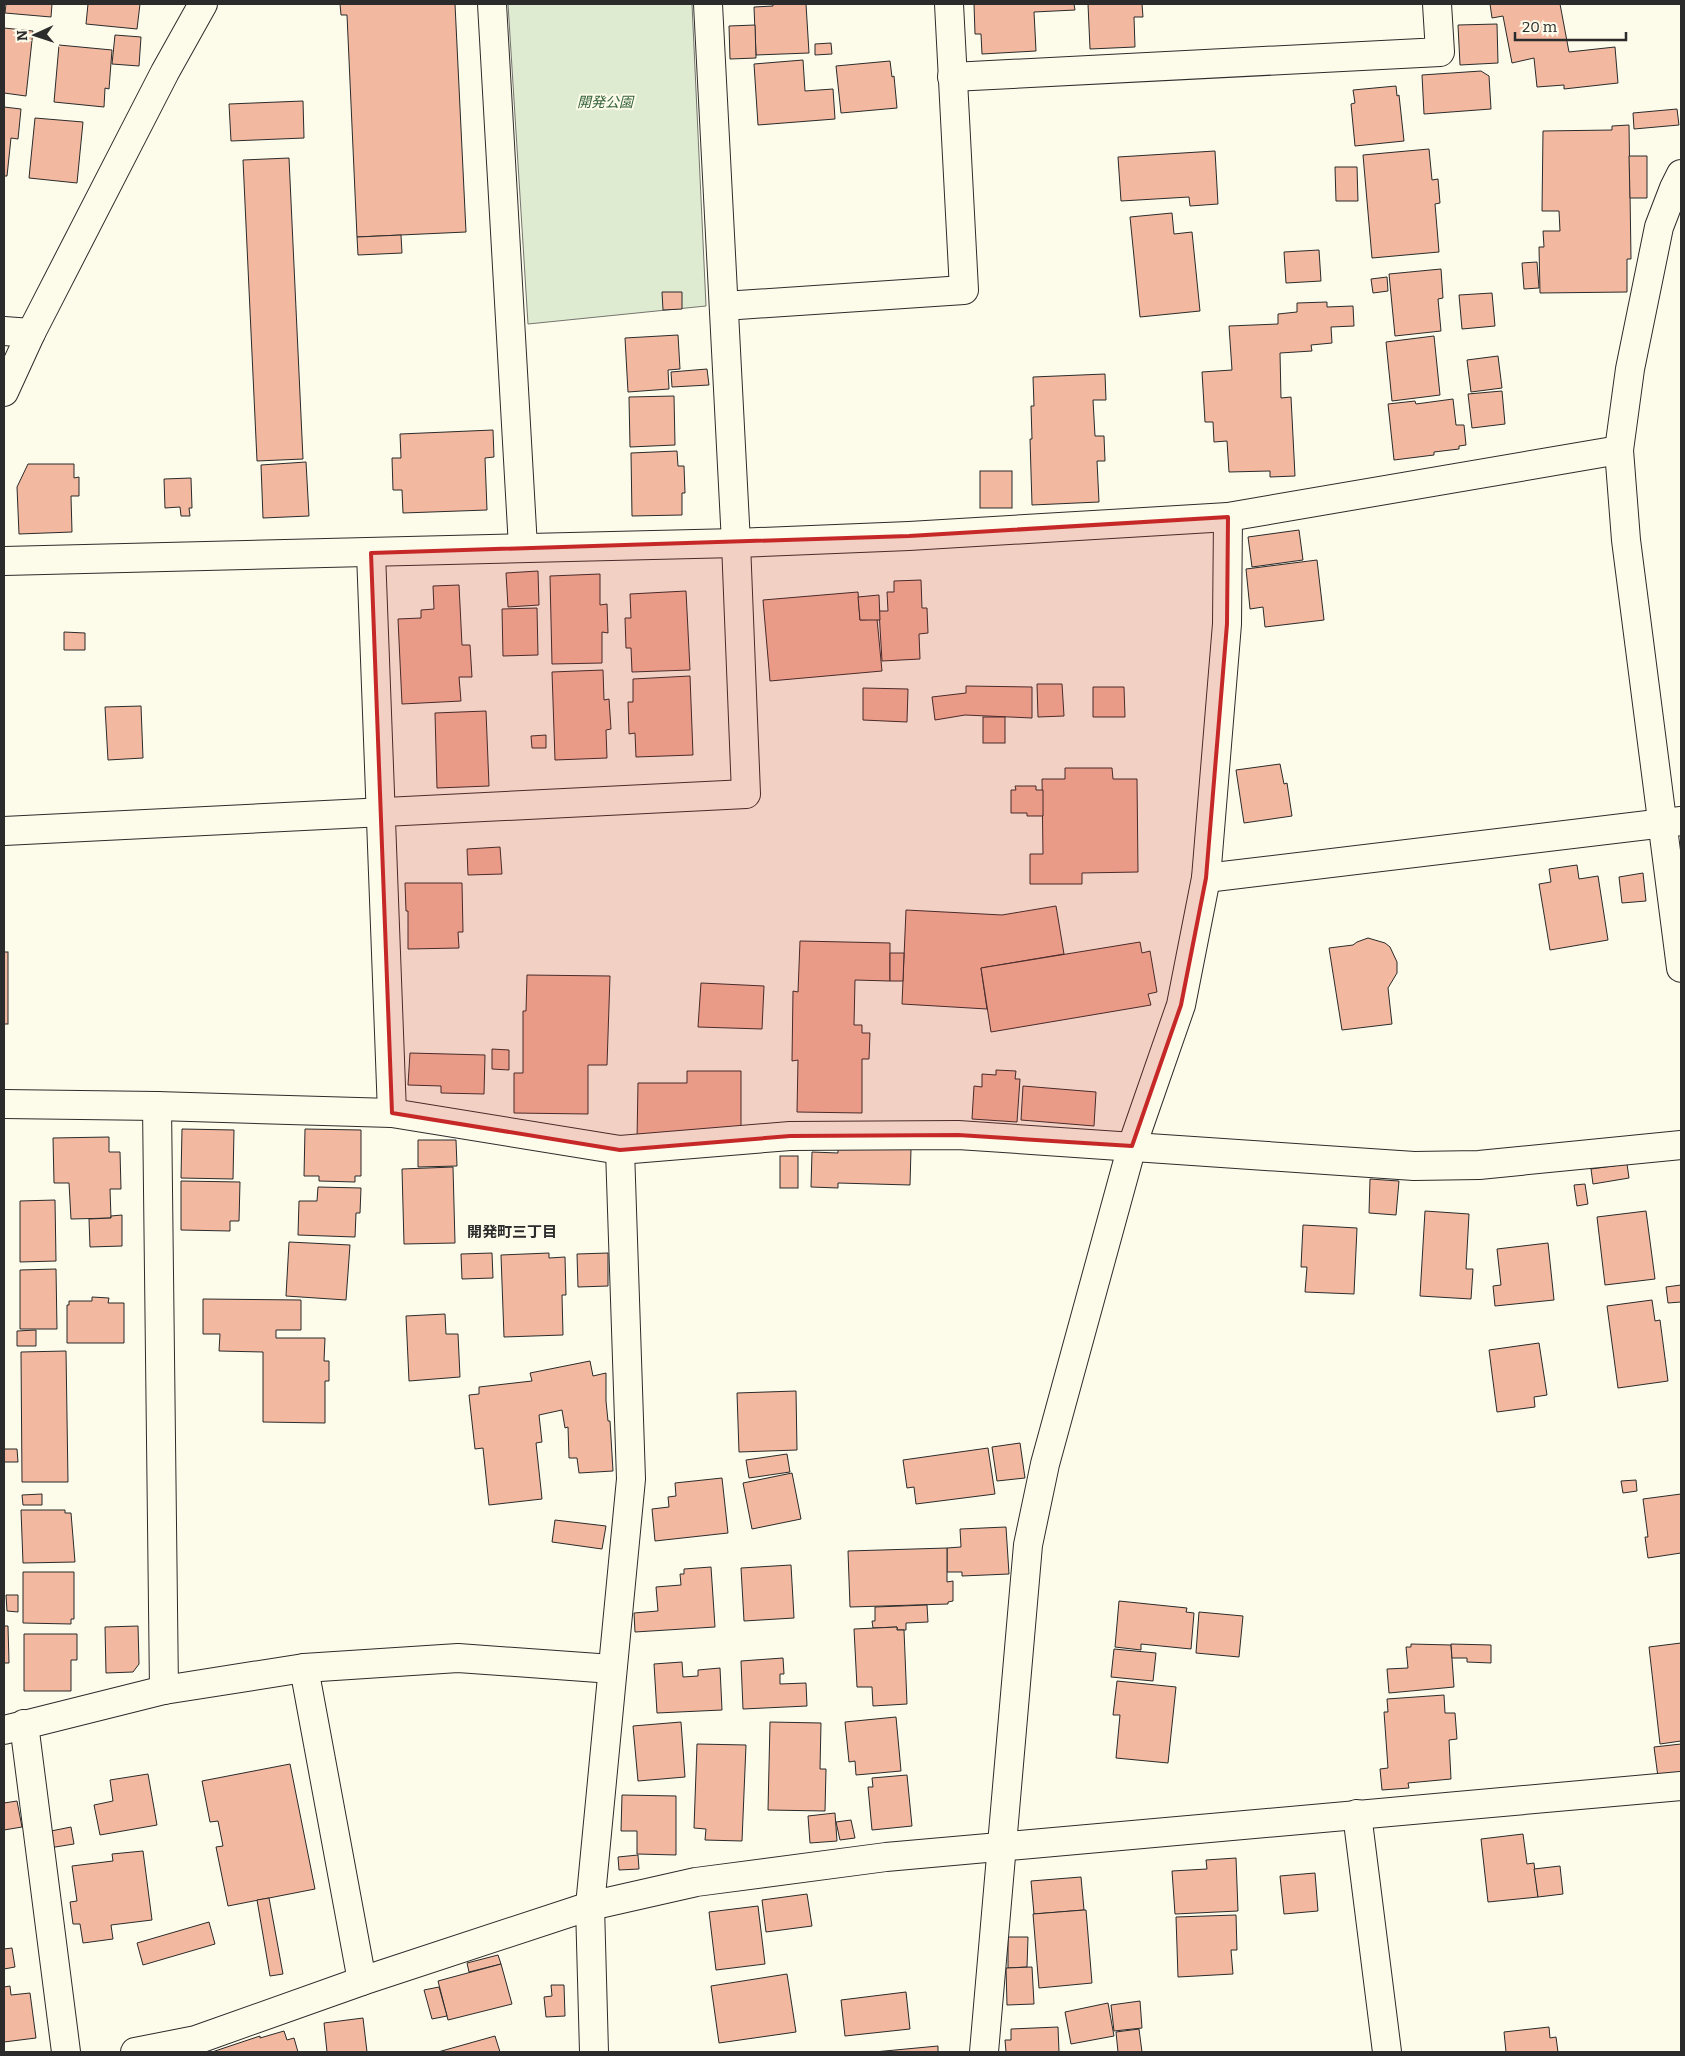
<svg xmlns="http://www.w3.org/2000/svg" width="1685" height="2056" font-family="Bitter,'Noto Sans JP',serif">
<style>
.green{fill:#deebd1;stroke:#74746e}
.building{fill:#f2b8a0;stroke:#2b2b2b}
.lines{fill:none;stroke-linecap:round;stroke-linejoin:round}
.minor-casing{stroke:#2b2b2b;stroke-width:30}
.minor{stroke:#fdfbea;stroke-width:28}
.marked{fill:#c62828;fill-opacity:0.2;stroke:#c62828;stroke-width:4;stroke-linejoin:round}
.labels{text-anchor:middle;stroke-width:4;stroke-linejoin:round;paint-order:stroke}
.park-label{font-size:14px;font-style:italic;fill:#34623c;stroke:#fdfbea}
.neighbourhood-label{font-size:15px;font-weight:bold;fill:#2b2b2b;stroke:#fdfbea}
</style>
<rect width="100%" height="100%" fill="#fdfbea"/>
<polygon class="green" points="508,4 692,4 706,306 528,324"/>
<g class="building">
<polygon points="6,4 52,4 51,17 5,13"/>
<polygon points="88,4 140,4 137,29 86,24"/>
<polygon points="340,4 455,4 466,232 357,237 347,15 341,15"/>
<polygon points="773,4 806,4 809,53 756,55 754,7 773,6"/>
<polygon points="974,4 1074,4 1075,10 1034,12 1036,51 982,54 981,34 975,34"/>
<polygon points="1088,4 1142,4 1143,17 1134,17 1135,47 1090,49"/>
<polygon points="1490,4 1560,4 1569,52 1615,47 1618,83 1564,89 1564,85 1537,87 1534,58 1512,63 1503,16 1492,18"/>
<polygon points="1497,24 1498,63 1460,65 1458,25"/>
<polygon points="755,25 756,58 730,59 729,26"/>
<polygon points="4,28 33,31 26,96 4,93"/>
<polygon points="115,35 141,37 139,66 112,64"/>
<polygon points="831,43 832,54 815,55 815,44"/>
<polygon points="59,45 112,50 109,89 105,88 104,107 54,102"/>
<polygon points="803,60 805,91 833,89 835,119 758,125 754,64"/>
<polygon points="890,61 892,77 894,76 897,108 841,113 836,66"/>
<polygon points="1481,71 1489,76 1491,109 1424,114 1422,75"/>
<polygon points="1396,86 1397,96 1399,95 1404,141 1355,146 1351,104 1355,103 1353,90"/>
<polygon points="303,101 304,138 231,141 229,104"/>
<polygon points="4,107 21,109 18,139 11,138 7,176 4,176"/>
<polygon points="1677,109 1679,125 1634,129 1633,113"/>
<polygon points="35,118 83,122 77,183 29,178"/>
<polygon points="1629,125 1631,259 1627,259 1627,292 1540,293 1539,247 1544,247 1543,231 1560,231 1559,211 1542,211 1543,131 1612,130 1612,126"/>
<polygon points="1429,149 1432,180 1438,179 1440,203 1435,204 1439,252 1372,258 1363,155"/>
<polygon points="1215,151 1218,204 1190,206 1189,197 1121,201 1118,157"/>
<polygon points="1629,156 1647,156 1647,198 1630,198"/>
<polygon points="289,158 303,459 257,461 243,160"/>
<polygon points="1335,167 1357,167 1358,201 1336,201"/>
<polygon points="1172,213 1174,234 1192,232 1200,311 1140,317 1130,217"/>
<polygon points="401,235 402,253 358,255 357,237"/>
<polygon points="1319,250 1321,281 1286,283 1284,252"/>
<polygon points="1537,262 1539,288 1524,289 1522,263"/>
<polygon points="1441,269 1443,298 1438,299 1441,331 1395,336 1389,274"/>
<polygon points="1387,277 1388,291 1373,293 1371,279"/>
<polygon points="662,292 682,292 682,309 663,310"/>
<polygon points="1492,293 1495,326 1462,329 1459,295"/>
<polygon points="1327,302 1327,307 1353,306 1354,326 1331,327 1332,343 1311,345 1312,351 1280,353 1281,398 1291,397 1295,476 1270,477 1270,471 1229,472 1227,441 1214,442 1213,422 1205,422 1202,372 1232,370 1229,326 1278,324 1278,314 1297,312 1297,303"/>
<polygon points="678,335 680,369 668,370 669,389 628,392 625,338"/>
<polygon points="1434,336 1440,395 1392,401 1386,342"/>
<polygon points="1498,356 1502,388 1471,392 1467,360"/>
<polygon points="707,369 709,385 672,387 671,372"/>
<polygon points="1105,374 1106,400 1093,400 1095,436 1104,436 1105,461 1097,461 1099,502 1032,505 1030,439 1032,439 1031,406 1034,406 1033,377"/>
<polygon points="1502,391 1505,424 1472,428 1468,394"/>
<polygon points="674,396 675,445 630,447 629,397"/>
<polygon points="1453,399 1456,425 1464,425 1466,445 1459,446 1459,449 1434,452 1434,455 1394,460 1388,404 1415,401 1416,404"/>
<polygon points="493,430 494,457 485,458 487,510 403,513 402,490 393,490 392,458 401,458 400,434"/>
<polygon points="677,451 678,466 684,466 685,493 682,493 682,515 632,516 631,453"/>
<polygon points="306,462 309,516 263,518 261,465"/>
<polygon points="28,464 74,464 74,478 79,477 79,496 71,496 72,532 19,534 17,487"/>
<rect x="980" y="471" width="32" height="37"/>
<polygon points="191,478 192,508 189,508 190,516 181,516 180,507 165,508 164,479"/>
<polygon points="1299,530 1303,560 1252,567 1248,537"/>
<polygon points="1317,560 1324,620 1265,627 1263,607 1250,609 1246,569"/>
<polygon points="538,571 539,605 508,607 506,573"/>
<polygon points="600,574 600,605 607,604 608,633 602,632 602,663 552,664 550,576"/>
<polygon points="921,580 922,608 927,608 928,633 919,634 920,659 882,661 879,611 888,611 887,592 894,592 894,581"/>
<polygon points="459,585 462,645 470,645 472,677 459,677 461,701 402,704 398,619 421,618 421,610 434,609 433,586"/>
<polygon points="686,591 690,670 632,672 631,648 626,648 625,618 631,618 630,594"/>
<polygon points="858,592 860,620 877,619 882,671 770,681 763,600"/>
<polygon points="879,595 880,620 860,620 858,597"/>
<polygon points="537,608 538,655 503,656 502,609"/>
<polygon points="64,632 85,633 85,650 64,650"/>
<polygon points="603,670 604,700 609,699 611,729 606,730 607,758 555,760 552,672"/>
<polygon points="690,676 693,755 636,757 635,733 629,734 628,702 633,702 633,679"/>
<polygon points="1037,684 1062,684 1064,716 1038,717"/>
<polygon points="966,686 1032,687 1032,718 965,715 935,720 932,697 966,693"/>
<polygon points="1093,687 1124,687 1125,717 1093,717"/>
<polygon points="863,688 908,689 907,722 863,720"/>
<polygon points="141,706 143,758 108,760 105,707"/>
<polygon points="486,711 489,786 437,788 435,713"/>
<rect x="983" y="717" width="22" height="26"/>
<polygon points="546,735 546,748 532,748 531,736"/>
<polygon points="1280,764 1284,784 1287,783 1292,816 1244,823 1236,770"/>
<polygon points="1065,768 1112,768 1113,779 1137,779 1138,872 1082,873 1082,884 1030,884 1030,854 1043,854 1042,779 1065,779"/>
<polygon points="1015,786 1036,786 1036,790 1043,790 1043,816 1027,816 1027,813 1011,813 1011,790 1016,790"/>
<polygon points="500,847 502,874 468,875 467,849"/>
<polygon points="1577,865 1579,879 1598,876 1608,940 1550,950 1539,884 1551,882 1549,869"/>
<polygon points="1643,873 1646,901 1622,903 1619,877"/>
<polygon points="405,883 462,883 463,932 458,932 459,948 408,949 408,911 406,911"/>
<polygon points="1056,906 1064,954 981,968 987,1009 902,1004 906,910 1002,915"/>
<polygon points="1368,938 1385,943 1390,947 1397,962 1397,973 1388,988 1392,1024 1342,1030 1329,948 1353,945 1357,942"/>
<polygon points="800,941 890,943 890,981 855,980 854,1025 862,1025 862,1033 870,1033 869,1059 862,1059 862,1113 797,1112 798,1060 792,1061 793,991 798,992"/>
<polygon points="1140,942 1142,953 1150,951 1157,992 1148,994 1151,1005 991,1032 981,968"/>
<rect x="4" y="952" width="4" height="72"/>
<polygon points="890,953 904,953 903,981 890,981"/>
<polygon points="527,975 610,976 607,1065 588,1065 588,1114 514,1113 514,1073 523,1073 523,1011 526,1011"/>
<polygon points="701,983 764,986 762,1029 698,1027"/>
<polygon points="492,1049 509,1050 509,1070 492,1069"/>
<polygon points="410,1053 485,1055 484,1094 441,1093 441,1086 408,1085"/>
<polygon points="996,1070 1016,1071 1015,1079 1020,1079 1017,1122 972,1119 974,1086 982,1087 982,1074 996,1075"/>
<polygon points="687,1071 741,1071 741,1136 637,1140 638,1083 687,1083"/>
<polygon points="1023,1086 1096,1092 1094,1126 1021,1120"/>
<polygon points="182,1129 234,1130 233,1179 181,1178"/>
<polygon points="305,1129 361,1130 361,1176 355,1176 355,1182 319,1181 319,1176 304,1176"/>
<polygon points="109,1137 109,1152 120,1152 121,1189 110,1189 111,1218 71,1219 69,1183 54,1183 53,1138"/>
<polygon points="418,1140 456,1140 457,1166 418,1167"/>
<polygon points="838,1147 911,1149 910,1185 838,1183 838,1188 811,1187 812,1152 838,1153"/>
<rect x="780" y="1156" width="18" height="32"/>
<polygon points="1627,1164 1629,1178 1593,1184 1591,1169"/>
<polygon points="453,1167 455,1243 404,1244 402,1169"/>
<polygon points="1370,1179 1399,1181 1396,1215 1369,1213"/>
<polygon points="181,1181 240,1182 239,1221 230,1221 230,1231 181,1230"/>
<polygon points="1585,1184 1588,1204 1577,1206 1574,1185"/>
<polygon points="318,1187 361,1188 360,1213 356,1213 355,1237 298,1235 299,1201 317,1201"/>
<polygon points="55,1200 56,1261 20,1262 20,1201"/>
<polygon points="1425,1211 1469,1214 1466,1269 1473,1269 1471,1299 1420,1296"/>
<polygon points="1646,1211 1655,1279 1605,1285 1597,1217"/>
<polygon points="122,1215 122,1246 90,1247 89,1219 111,1218 111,1216"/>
<polygon points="1303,1225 1357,1228 1354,1294 1305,1292 1307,1267 1301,1267"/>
<polygon points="289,1242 350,1245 346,1300 286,1296"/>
<polygon points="1548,1243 1554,1300 1495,1306 1493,1286 1501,1285 1497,1249"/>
<polygon points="492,1253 493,1278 462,1279 461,1254"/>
<polygon points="549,1253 549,1258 565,1257 566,1295 562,1295 563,1335 504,1337 501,1255"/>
<polygon points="608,1253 608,1286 578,1287 577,1254"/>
<polygon points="56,1269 57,1329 20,1329 20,1270"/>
<polygon points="1681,1285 1681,1302 1668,1303 1666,1287"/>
<polygon points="92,1297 109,1298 108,1303 124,1303 124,1343 67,1343 67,1305 69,1305 69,1301 92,1301"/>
<polygon points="203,1299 301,1300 301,1330 276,1330 276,1338 325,1338 324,1361 329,1361 329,1381 325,1381 325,1423 263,1422 263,1352 219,1351 220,1334 203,1334"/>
<polygon points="1652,1300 1655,1321 1660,1320 1668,1381 1618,1388 1607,1306"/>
<polygon points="445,1314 446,1334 458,1334 460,1377 409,1381 406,1316"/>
<polygon points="36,1330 36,1346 17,1346 17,1331"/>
<polygon points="1539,1343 1547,1395 1534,1397 1535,1407 1497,1412 1489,1350"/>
<polygon points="66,1351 68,1482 22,1482 21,1352"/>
<polygon points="590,1361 593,1376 606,1373 606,1401 608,1421 610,1421 613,1471 579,1473 577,1458 569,1458 568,1427 565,1428 562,1410 539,1415 542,1442 536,1443 542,1499 489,1505 483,1448 475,1449 469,1395 479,1394 479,1387 532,1381 530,1373"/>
<polygon points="796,1391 797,1450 739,1452 737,1393"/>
<polygon points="1020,1443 1025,1478 997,1481 992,1447"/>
<polygon points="988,1448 995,1494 916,1504 914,1487 907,1488 903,1460"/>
<polygon points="4,1449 17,1449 18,1462 4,1462"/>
<polygon points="787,1454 790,1472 749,1478 746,1460"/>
<polygon points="792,1473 801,1519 752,1529 743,1483"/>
<polygon points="722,1478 728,1533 655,1541 652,1509 669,1507 668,1497 676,1496 675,1483"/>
<polygon points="1636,1480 1637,1491 1623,1493 1621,1481"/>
<polygon points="42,1494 42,1505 23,1505 22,1495"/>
<polygon points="1681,1494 1681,1553 1648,1558 1645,1537 1648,1537 1643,1499"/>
<polygon points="21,1510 65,1510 65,1513 71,1513 75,1562 23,1563"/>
<polygon points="555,1520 606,1526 602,1549 552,1542"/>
<polygon points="1006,1527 1009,1574 962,1576 962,1572 947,1572 947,1548 961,1547 960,1529"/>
<polygon points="947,1548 947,1582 953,1581 953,1601 948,1602 948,1604 850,1607 848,1551"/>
<polygon points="791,1565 794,1618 744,1621 741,1568"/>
<polygon points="711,1567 715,1627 635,1632 634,1613 658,1611 656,1587 681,1585 680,1574 684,1574 684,1569"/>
<polygon points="23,1572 74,1572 74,1619 71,1619 71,1624 23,1623"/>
<polygon points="6,1595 18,1595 18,1612 7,1611"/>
<polygon points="1119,1601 1187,1608 1186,1612 1194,1613 1191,1649 1141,1644 1141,1650 1115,1647"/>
<polygon points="927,1605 928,1622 906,1623 906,1630 897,1630 897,1627 873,1628 872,1621 875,1621 875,1607"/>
<polygon points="1199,1612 1243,1616 1239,1657 1196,1653"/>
<polygon points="4,1626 8,1626 9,1663 4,1663"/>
<polygon points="138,1626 139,1664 133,1672 106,1673 105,1627"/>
<polygon points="897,1627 897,1630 904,1630 907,1704 873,1706 872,1687 857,1687 854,1629"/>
<polygon points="24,1634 77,1634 77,1660 71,1660 71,1691 24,1691"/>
<polygon points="1681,1643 1681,1741 1660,1744 1649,1647"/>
<polygon points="1411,1644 1451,1645 1454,1687 1389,1693 1387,1669 1408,1668 1406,1647 1411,1647"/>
<polygon points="1451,1644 1491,1645 1491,1663 1467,1662 1467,1658 1452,1658"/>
<polygon points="1114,1649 1156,1653 1153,1681 1111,1677"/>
<polygon points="783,1658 784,1674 780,1674 780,1684 806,1683 807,1706 743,1709 741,1661"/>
<polygon points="682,1662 683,1677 698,1676 698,1670 720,1668 722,1710 657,1713 654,1664"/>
<polygon points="1117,1681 1176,1687 1168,1763 1116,1758 1120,1715 1113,1715"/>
<polygon points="1444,1695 1445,1713 1455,1713 1457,1739 1449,1740 1451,1779 1408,1783 1409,1788 1382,1790 1380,1769 1388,1768 1384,1712 1388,1712 1387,1699"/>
<polygon points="896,1717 901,1771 856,1775 855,1761 849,1762 845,1722"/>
<polygon points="681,1722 685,1777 638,1781 633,1726"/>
<polygon points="770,1722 821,1723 820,1769 826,1769 825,1811 768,1810"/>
<polygon points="697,1744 746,1745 742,1841 705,1840 706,1829 694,1828"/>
<polygon points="1681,1744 1681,1775 1658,1777 1654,1747"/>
<polygon points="290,1764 315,1889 228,1906 216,1847 223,1846 218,1821 210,1822 202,1781"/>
<polygon points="148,1774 157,1825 100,1835 94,1805 113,1801 110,1780"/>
<polygon points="907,1775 912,1826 872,1830 868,1787 873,1787 872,1778"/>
<polygon points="622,1795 676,1796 676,1855 637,1854 637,1831 621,1831"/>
<polygon points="17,1801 22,1827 4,1830 4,1803"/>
<polygon points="835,1813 837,1841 810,1843 808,1816"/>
<polygon points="851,1820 855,1838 840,1840 836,1822"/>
<polygon points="71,1827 74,1844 49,1848 46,1832"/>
<polygon points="1523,1834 1527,1864 1534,1863 1538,1897 1488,1902 1481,1839"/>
<polygon points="143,1851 152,1920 111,1925 113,1939 83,1943 80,1924 73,1924 70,1902 77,1901 72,1866 113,1861 112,1854"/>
<polygon points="638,1855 639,1869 619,1870 618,1857"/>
<polygon points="1236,1858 1238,1911 1175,1914 1172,1871 1207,1869 1206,1860"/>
<polygon points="1560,1866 1563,1894 1538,1897 1534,1869"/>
<polygon points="1315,1873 1318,1911 1284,1914 1280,1876"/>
<polygon points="1081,1877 1084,1910 1034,1914 1031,1881"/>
<polygon points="807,1894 812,1926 766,1932 762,1900"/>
<polygon points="269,1898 283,1974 270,1976 257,1900"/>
<polygon points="758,1906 765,1964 716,1970 709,1912"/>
<polygon points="1084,1910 1086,1910 1092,1983 1039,1988 1033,1914"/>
<polygon points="1236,1915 1237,1950 1231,1950 1233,1974 1178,1977 1176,1917"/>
<polygon points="209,1922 215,1944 143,1965 137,1943"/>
<polygon points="1008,1937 1028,1937 1027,1967 1008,1968"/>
<polygon points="12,1948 15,1967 4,1969 4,1949"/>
<polygon points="498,1955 501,1964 469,1972 467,1963"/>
<polygon points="501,1964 512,2004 448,2020 438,1981"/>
<polygon points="1032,1967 1034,2004 1007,2005 1006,1968"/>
<polygon points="787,1974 796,2032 719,2043 711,1986"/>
<polygon points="551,1985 564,1985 565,2016 546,2017 544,1997 552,1996"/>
<polygon points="10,1986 11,1995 30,1993 36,2038 4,2042 4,1987"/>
<polygon points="439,1987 447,2016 432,2019 424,1990"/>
<polygon points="906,1992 910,2029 845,2036 841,2000"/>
<polygon points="1140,2001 1142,2028 1114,2031 1111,2005"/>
<polygon points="1108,2003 1114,2036 1071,2044 1065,2012"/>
<polygon points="363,2018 367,2052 327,2052 324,2023"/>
<polygon points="1058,2027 1059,2052 1006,2052 1005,2040 1011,2040 1011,2029"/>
<polygon points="1549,2027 1550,2038 1556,2037 1558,2052 1506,2052 1504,2032"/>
<polygon points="1139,2029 1142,2052 1118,2052 1116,2032"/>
<polygon points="284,2031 287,2040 294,2038 298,2052 212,2052 260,2036 260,2038"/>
<polygon points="495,2036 500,2052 438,2052"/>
<polygon points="938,2046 938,2052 874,2052"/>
</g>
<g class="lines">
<g class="minor-casing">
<g id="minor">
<polyline points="492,4 523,547"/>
<polyline points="952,77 1440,52 1437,4"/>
<polyline points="1681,174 1674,188 1659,227 1630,369 1619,450 1626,540 1681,968"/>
<polyline points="724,306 964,290 949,4"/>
<polyline points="4,331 31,333"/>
<polyline points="4,392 31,333 165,72 203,4"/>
<polyline points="371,553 392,1113"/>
<polyline points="4,561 736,543 909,536 1228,517 1619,450"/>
<polyline points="4,831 746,794 736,543 708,4"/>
<polyline points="1206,878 1681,821"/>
<polyline points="4,1104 157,1106 392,1113 620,1150 790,1136 958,1135 1414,1166 1479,1165 1681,1145"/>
<polyline points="157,1106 164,1690"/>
<polyline points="304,1668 362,1981"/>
<polyline points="24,1724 66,2052"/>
<polyline points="4,1730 164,1690 304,1668 458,1658 612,1669"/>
<polyline points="1357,1814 1387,2052"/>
<polyline points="135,2052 196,2040 362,1981 590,1906 696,1882 886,1857 1681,1786"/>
<polyline points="594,2052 590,1906 631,1479 620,1150"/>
<polyline points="984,2052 1028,1545 1045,1464 1132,1146 1181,1005 1206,878 1227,624 1228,517"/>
</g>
</g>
<use href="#minor" class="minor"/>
</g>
<path class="marked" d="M1228,517L1227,624L1206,878L1181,1005L1132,1146L958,1135L790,1136L620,1150L392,1113L371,553L909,536Z"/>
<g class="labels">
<g class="park-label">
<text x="605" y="107">開発公園</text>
</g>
<g class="neighbourhood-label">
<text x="512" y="1237">開発町三丁目</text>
</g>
</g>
<rect width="1685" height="2056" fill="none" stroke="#2b2b2b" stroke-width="10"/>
<g transform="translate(35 35) rotate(267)" stroke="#fdfbea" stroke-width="4" paint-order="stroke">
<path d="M0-4L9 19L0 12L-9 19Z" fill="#2b2b2b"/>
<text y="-8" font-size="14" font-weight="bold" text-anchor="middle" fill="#2b2b2b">N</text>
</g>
<path d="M1515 32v8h111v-8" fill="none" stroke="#2b2b2b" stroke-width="2.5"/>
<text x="1522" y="32" font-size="15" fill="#2b2b2b" stroke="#fdfbea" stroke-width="4" paint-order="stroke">20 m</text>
</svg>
